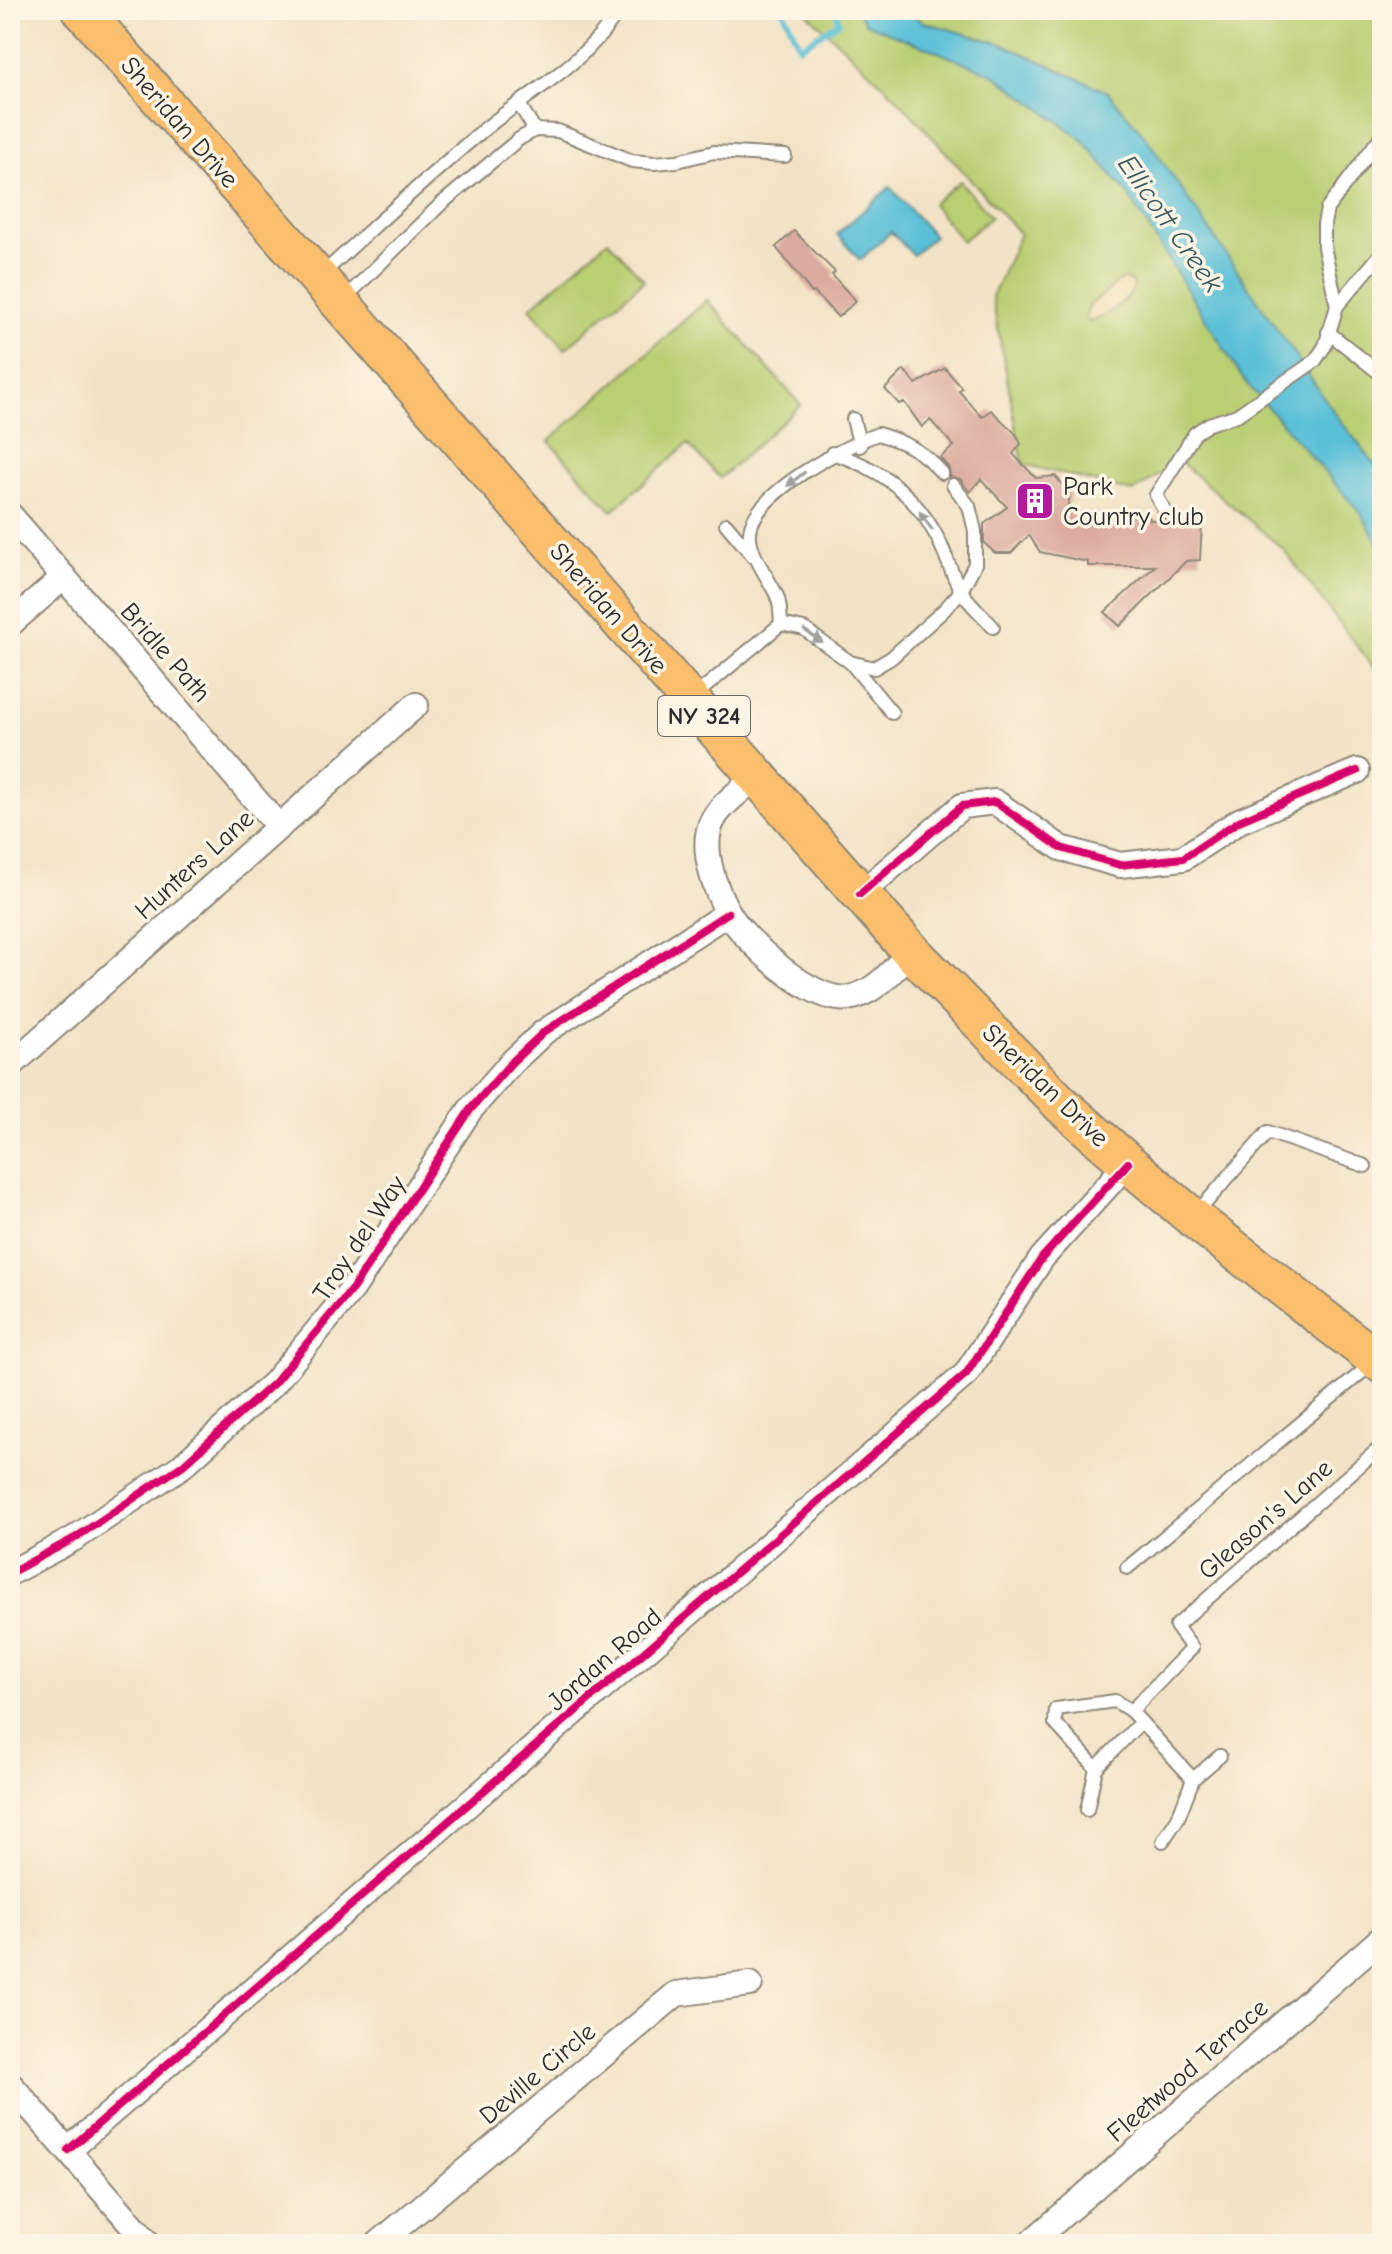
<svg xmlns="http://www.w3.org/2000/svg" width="1392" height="2254" font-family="'Comic Neue',sans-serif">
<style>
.green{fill:#bace72;stroke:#727c4e;stroke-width:2}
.sand{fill:#eeda9e;stroke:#8c8264;stroke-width:2}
.water{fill:#5ac0d7;stroke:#427681;stroke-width:2}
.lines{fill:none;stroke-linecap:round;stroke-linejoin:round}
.stream{stroke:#5ac0d7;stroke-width:6}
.building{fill:#dcab9f}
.lane-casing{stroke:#8f8778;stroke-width:16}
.street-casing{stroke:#8f8778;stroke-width:28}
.primary-casing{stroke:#8f8778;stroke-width:42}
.lane{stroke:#fff;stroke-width:12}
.street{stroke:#fff;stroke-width:24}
.primary{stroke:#fabe6d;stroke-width:38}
.cycleway-casing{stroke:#fcf5e5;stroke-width:13}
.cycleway{stroke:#d6006c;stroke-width:8}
.oneway{fill:#a0a0a0}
.labels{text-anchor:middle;stroke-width:7;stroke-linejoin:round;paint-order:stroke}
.shield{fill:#fcf5e5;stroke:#6a6863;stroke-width:2}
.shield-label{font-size:24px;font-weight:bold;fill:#2b2b2b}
.street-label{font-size:26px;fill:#2b2b2b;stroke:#fcf5e5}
.poi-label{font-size:26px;fill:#2b2b2b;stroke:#fcf5e5;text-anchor:start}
.water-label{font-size:28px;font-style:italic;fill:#39585f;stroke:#fcf5e5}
</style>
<rect width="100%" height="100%" fill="#fcf5e5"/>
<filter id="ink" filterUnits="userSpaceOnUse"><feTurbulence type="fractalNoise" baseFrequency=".0125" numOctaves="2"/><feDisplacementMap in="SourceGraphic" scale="16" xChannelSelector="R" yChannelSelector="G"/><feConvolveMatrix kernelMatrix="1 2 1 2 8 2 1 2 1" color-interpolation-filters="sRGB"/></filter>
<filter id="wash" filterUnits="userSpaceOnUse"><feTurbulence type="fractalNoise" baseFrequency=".006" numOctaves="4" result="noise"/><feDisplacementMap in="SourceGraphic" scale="32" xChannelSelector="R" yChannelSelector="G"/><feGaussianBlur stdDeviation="1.8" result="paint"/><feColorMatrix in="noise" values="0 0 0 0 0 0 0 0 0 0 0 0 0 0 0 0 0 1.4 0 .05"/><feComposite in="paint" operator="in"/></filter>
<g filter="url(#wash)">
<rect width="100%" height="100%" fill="#f3e3c6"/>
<g class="green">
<polygon points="804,10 1382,10 1382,679 1283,549 1179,461 1133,492 1023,464 992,297 1020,234 894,95"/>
<polygon points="960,181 991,217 962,241 932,204"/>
<polygon points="608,240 644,280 565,349 530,308"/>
<polygon points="707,300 801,405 720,478 688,444 612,511 549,441"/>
</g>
<path class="sand" d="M1124,278L1132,283L1134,287C1130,299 1100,321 1088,322L1086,315L1090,305Z"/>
<g class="water">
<polygon points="857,10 906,10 923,22 1003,44 1108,92 1145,136 1334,412 1382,474 1382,549 1361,513 1243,379 1127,193 1081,138 993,74 865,23"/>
<polygon points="890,187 934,236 913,255 891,232 860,260 837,234"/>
</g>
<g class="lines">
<polyline class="stream" points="783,10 800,47 839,22 836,10"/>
</g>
<g id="blocks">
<g class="building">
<polygon points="794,231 835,272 832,275 856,301 838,317 814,292 812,293 776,247"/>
<polygon points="945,368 962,388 959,391 982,417 991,410 1017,435 1021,444 1013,454 1036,478 1055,476 1070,493 1067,512 1149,516 1150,520 1202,521 1200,560 1186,561 1120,626 1105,612 1155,566 1088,566 1088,562 1040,552 1029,535 1011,553 995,553 984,543 984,524 1007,507 981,479 970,492 960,479 950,477 949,468 940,458 954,446 930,420 922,427 904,402 899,404 885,389 904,370 916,384"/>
</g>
</g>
</g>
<g filter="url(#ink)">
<use href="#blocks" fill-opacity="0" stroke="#8f8778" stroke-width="2"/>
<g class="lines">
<g class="lane-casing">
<g id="lane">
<polyline points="519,104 535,130"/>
<path d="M320,276C373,228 426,178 481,132C528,93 586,64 619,10"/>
<polyline points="344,299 441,204 519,139 535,130 558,131 632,161 654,163 677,161 714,152 785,156"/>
<polyline points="1337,306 1382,253"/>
<polyline points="1328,332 1382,375"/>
<polyline points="853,419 860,446"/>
<path d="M832,453C879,467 914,493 937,537C946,554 951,573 960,589C968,603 983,615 993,627"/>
<path d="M942,473C923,451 905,442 878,434C844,446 753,494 750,532C748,552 768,577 776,594C781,603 780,614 781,624L804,629L850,662L874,668L891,658L944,610L961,591L975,564V531L969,506L953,485"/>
<polyline points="1165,511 1156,495 1195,433 1209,424 1237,415 1315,361 1325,346 1337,306 1324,247 1324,224 1327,209 1382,135"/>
<polyline points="726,524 753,556"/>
<polyline points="850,662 892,713"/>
<polyline points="692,698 781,624"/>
<polyline points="1195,1215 1268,1132 1365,1166"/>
<polyline points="1127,1568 1374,1362"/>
<polyline points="1096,1768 1055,1723 1056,1709 1115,1701 1131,1711"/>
<polyline points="1193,1779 1220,1756"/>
<polyline points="1087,1810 1096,1768 1141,1722"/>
<polyline points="1163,1841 1178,1818 1193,1779 1131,1711 1192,1648 1176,1626 1382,1446"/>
</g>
</g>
<g class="street-casing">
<g id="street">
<polyline points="10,515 279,827"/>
<polyline points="10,624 64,577"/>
<path d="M757,776C741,791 714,808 709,830C703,855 715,890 728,912C744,941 813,1004 848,998C875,994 894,969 911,951"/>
<polyline points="860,894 962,806 995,802 1061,848 1120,865 1183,858 1239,821 1357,771"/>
<polyline points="10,1066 416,705"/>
<polyline points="10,1573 75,1538 183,1465 274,1383 353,1288 470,1110 511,1063 544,1032 728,913"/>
<polyline points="10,2084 149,2244"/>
<polyline points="68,2150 966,1374 1042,1258 1128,1163"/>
<polyline points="378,2244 676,1994 750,1984"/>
<polyline points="1029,2244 1382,1938"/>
</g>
</g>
<g class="primary-casing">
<polyline id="primary" points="82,10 911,951 1063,1106 1128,1163 1192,1217 1382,1364"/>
</g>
<use href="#lane" class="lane"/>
<use href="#street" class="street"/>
<use href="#primary" class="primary"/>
<g class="cycleway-casing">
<g id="cycleway">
<polyline points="860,894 962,806 995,802 1061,848 1120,865 1183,858 1239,821 1357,771"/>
<polyline points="10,1573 75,1538 183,1465 274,1383 353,1288 470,1110 511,1063 544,1032 728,913"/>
<polyline points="68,2150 966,1374 1042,1258 1128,1163"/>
</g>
</g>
<use href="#cycleway" class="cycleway"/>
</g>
<defs><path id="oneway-solid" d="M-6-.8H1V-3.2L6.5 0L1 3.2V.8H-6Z" transform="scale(2)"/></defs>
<g class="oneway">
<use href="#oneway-solid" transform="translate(796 479) rotate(142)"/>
<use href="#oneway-solid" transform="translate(926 521) rotate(-125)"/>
<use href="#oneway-solid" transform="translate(813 636) rotate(34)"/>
</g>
</g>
<defs>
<g id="building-square" transform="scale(2)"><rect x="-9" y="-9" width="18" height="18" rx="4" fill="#b5179e" stroke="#fcf5e5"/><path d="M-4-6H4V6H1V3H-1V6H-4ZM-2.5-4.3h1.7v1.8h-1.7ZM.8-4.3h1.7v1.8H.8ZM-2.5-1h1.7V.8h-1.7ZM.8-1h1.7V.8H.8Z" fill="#fff"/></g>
</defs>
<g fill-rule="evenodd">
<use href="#building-square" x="1035" y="501"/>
</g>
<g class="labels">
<rect class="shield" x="658" y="696" width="92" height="40" rx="6"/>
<g class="shield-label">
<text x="704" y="724">NY 324</text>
</g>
<g class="street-label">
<text transform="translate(180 122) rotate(49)" y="9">Sheridan Drive</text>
<text transform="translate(609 608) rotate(49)" y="9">Sheridan Drive</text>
<text transform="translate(166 652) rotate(49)" y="9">Bridle Path</text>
<text transform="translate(194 864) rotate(-42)" y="9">Hunters Lane</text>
<text transform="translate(1046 1085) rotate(44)" y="9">Sheridan Drive</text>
<text transform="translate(359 1238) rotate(-56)" y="9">Troy del Way</text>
<text transform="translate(1265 1519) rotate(-41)" y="9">Gleason's Lane</text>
<text transform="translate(604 1659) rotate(-41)" y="9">Jordan Road</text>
<text transform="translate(1187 2070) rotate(-41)" y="9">Fleetwood Terrace</text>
<text transform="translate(537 2073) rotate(-40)" y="9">Deville Circle</text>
</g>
<g class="poi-label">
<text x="1063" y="495">Park<tspan x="1063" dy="30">Country club</tspan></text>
</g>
<g class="water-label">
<text transform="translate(1171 223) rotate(55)" y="10">Ellicott Creek</text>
</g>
</g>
<rect width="1392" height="2254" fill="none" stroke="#fcf5e5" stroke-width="40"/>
</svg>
